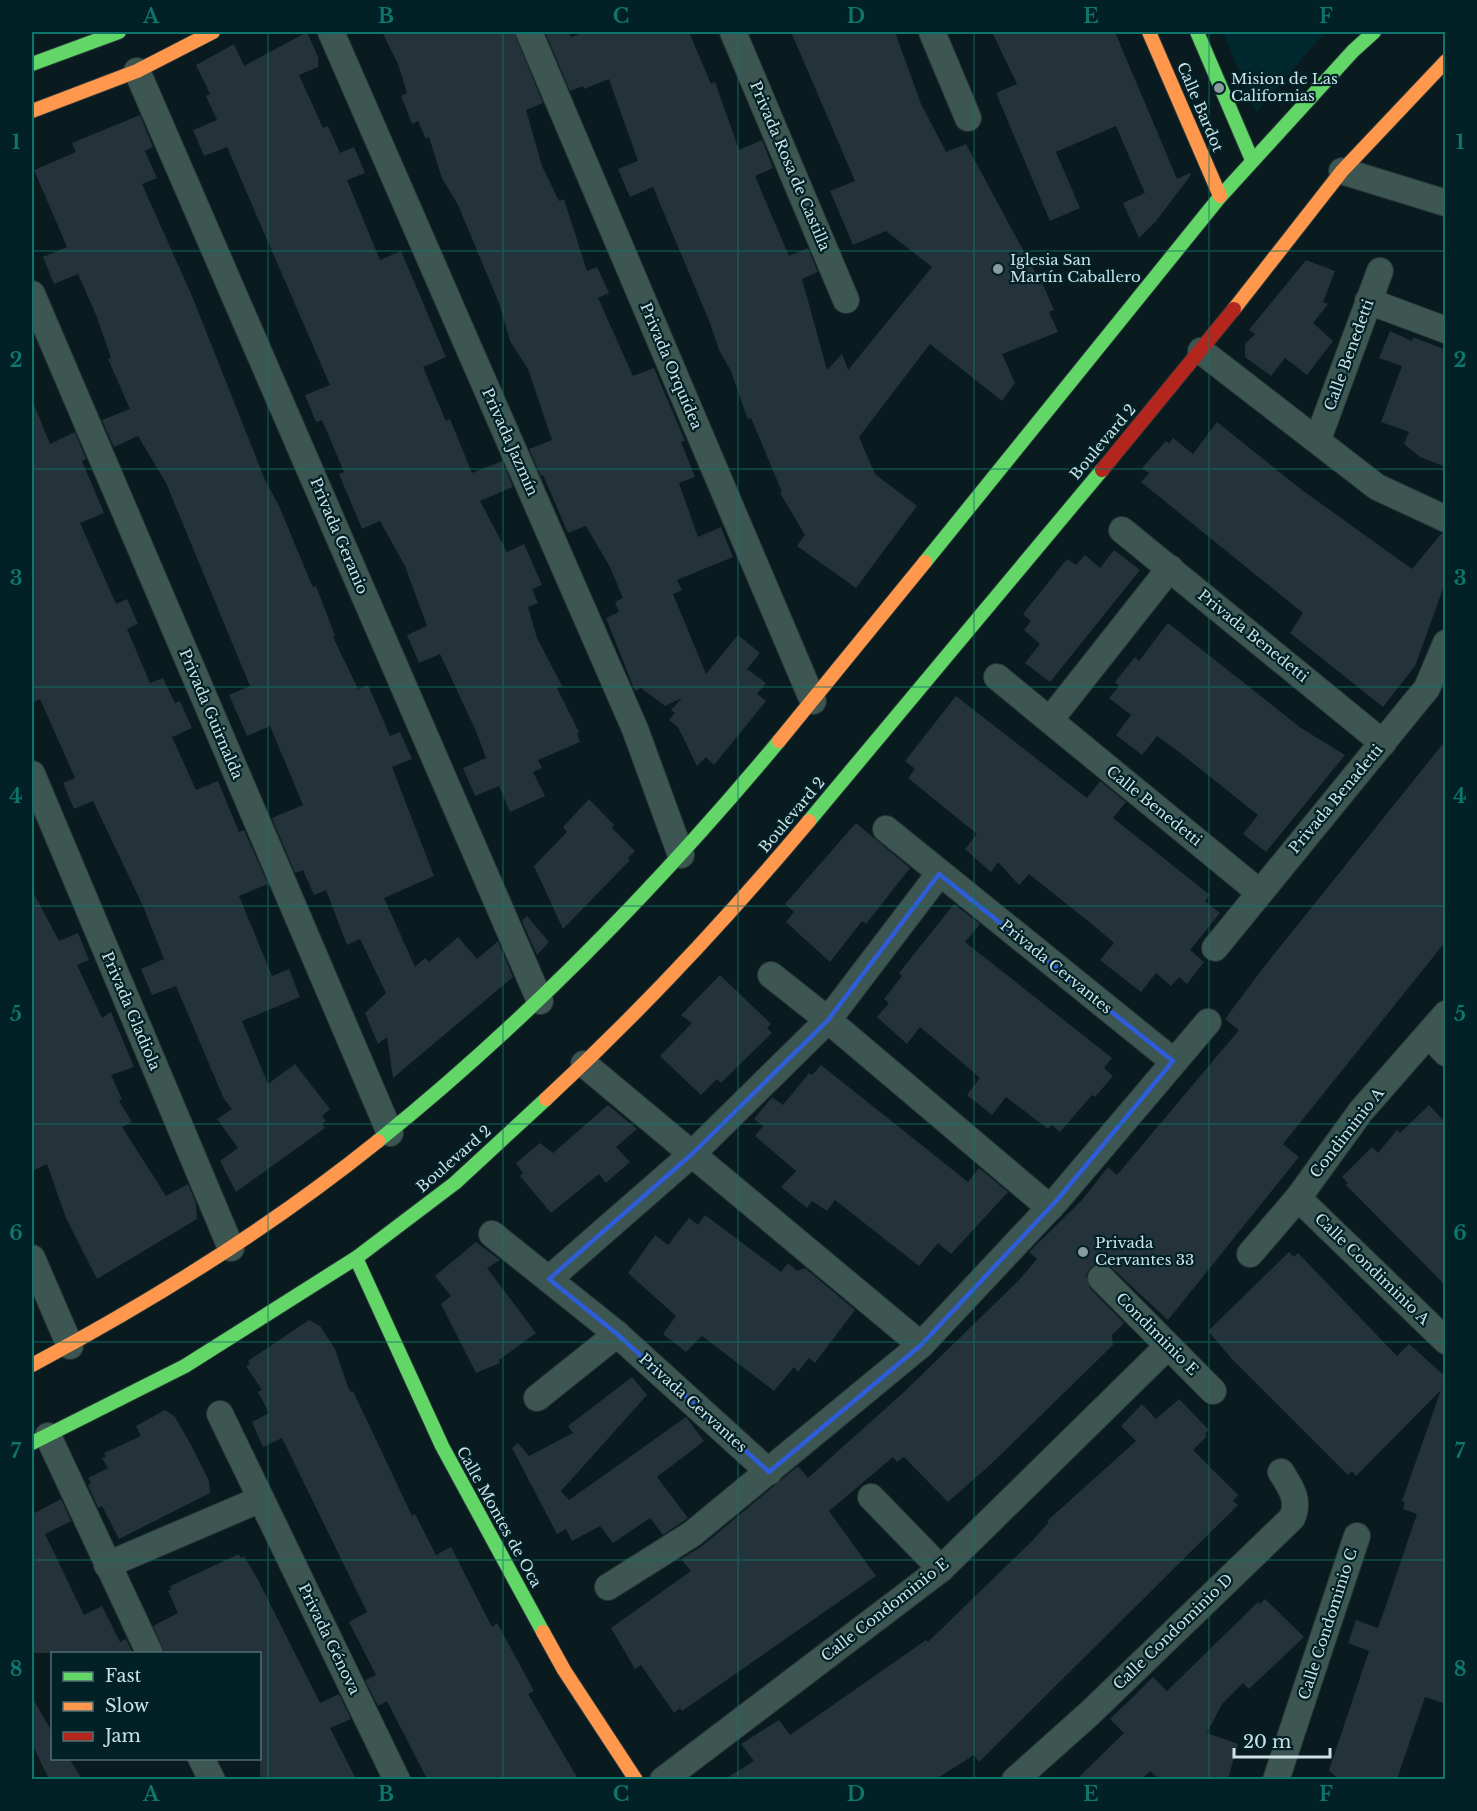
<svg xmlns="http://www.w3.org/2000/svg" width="1477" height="1811" font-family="'Libre Baskerville',serif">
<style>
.built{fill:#01282e}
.building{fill:#24333a}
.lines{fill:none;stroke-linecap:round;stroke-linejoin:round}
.street-casing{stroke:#263538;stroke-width:28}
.fast-casing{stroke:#263538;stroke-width:16}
.slow-casing{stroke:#263538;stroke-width:16}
.jam-casing{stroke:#263538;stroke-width:16}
.street{stroke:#3d5652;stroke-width:26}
.fast{stroke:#63d668;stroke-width:14}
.slow{stroke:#ff974d;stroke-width:14}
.jam{stroke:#b3261e;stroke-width:14}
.marked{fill:none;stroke:#2e5dd9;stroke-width:4.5;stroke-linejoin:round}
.grid{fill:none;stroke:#0f766e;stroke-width:1.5;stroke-opacity:0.55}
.poi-dot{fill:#889ca0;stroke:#012126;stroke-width:2}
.labels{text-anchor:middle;stroke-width:4.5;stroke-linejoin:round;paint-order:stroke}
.poi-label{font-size:15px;fill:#cce2e6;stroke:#012126;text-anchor:start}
.street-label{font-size:15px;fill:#cce2e6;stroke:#012126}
.neatline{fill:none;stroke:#0f766e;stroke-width:2}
.grid-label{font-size:20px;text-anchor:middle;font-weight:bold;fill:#0f766e}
</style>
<rect width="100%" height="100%" fill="#091b1e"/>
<polygon class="built" points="1223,32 1325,32 1256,112"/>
<g class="building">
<polygon points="307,32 318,57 318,67 299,75 323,128 328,126 340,153 354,147 365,173 347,180 380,260 401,251 446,357 423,367 446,421 450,419 472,473 502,461 513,487 480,501 507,552 524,544 542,585 532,589 538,603 528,607 537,638 562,686 557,688 579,732 577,733 580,742 538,760 542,768 533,772 545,796 510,812 499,786 475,796 463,768 486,758 476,731 440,654 419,663 407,635 427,626 405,566 380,521 362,529 339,474 344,472 322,420 316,422 305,395 330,385 227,147 204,156 193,130 217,120 206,96 210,94 196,65 234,44 244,66"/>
<polygon points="382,32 514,32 543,103 526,110 542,166 559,201 564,199 587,271 597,267 609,293 598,298 633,376 654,368 685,441 681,442 695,477 679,483 698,537 721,527 733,557 677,580 682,590 673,594 706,674 738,635 760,653 747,669 766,683 757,694 766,701 714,765 706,757 697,766 678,727 669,720 675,713 671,710 682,698 665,706 641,688 635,691 606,618 619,612 615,602 623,598 610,567 586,526 568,533 543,475 541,476 529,449 552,440 528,369 510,341 499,303 458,205 442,178 429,137 426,139 418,121 412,124 401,96 407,93 398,64"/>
<polygon points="545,32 569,32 571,37 586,32 689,32 711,84 715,82 739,150 762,140 773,168 755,176 789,256 808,248 818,272 802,279 827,370 842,354 848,370 932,267 886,231 853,245 830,191 855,181 791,32 895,32 921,104 946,152 966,144 1037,276 1039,275 1054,310 1049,312 1058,332 1002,354 1015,383 1002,401 930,344 859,437 875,474 917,506 856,588 797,546 805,535 780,493 782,492 751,418 748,419 742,403 731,371 719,350 710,323 653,187 630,197 618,169 638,161 609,79 584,89 583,86 570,91"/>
<polygon points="992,32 1115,32 1177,179 1190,173 1191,175 1156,221 1139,238 1123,203 1145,193 1116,126 1056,152 1080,208 1050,221 996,93 1017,84"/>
<polygon points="140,115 153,147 145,151 157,178 142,184 192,296 265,480 279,506 311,583 313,587 316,586 335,636 333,637 358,689 368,685 390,736 400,732 412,759 392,767 434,876 384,898 415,967 425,958 429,962 458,937 477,959 498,941 513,977 393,1078 387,1037 378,1044 365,1013 386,993 360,939 347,945 326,890 314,895 303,870 295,873 272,818 303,805 270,726 247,736 229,695 250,686 166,483 138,436 114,447 102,420 130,409 108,359 111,358 97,317 78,274 54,284 43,257 67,247 34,170 76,152 72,143"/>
<polygon points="1306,260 1335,271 1323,302 1328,304 1313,323 1333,341 1307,375 1285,358 1271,376 1245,357 1245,344 1255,334 1249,330"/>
<polygon points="1390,331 1412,341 1413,337 1446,350 1446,467 1420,457 1404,444 1409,432 1381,422 1402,366 1379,358"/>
<polygon points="32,400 50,444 75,432 86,459 82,461 104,513 80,523 116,604 127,599 138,624 127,629 150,683 163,678 175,703 180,701 192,728 172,737 196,790 218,781 239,832 244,830 268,884 239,896 272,976 289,969 300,997 242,1021 268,1084 295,1064 330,1109 322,1116 326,1121 322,1124 325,1128 236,1192 220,1161 238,1148 217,1119 232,1109 224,1099 176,986 152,995 141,969 164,959 143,906 93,801 74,809 63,783 75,778 40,699 32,703"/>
<polygon points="1217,422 1302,490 1412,569 1442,533 1446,534 1446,580 1435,611 1415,666 1383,707 1290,633 1303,613 1141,482 1149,473 1142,468 1166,441 1169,444 1173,438 1193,454"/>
<polygon points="1114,550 1140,570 1050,682 1025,663 1040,644 1024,630 1031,621 1023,614 1067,559 1076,565 1085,555 1100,568"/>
<polygon points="1168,623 1301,728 1345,755 1266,852 1243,834 1258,815 1179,752 1157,736 1142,755 1116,735 1131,715 1109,698 1119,686 1115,682 1135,657 1139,661"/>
<polygon points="956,696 1087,798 1100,781 1126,802 1113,818 1210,895 1205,901 1220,913 1190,950 1204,962 1187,984 1179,977 1171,986 1156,973 1141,992 1100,960 1114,943 1093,925 1029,874 1019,885 998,862 991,872 965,849 977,834 908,778 915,769 905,761"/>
<polygon points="1446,740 1446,941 1283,1144 1299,1157 1168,1320 1111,1267 1098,1263 1091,1267 1086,1275 1090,1288 1124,1323 1112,1335 1113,1345 989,1466 948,1502 904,1457 897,1462 893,1457 829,1511 876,1576 682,1711 680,1708 674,1713 641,1665 635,1669 611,1628 691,1571 681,1559 702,1546 798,1466 808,1478 904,1392 1019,1280 1037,1259 1029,1252 1082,1200 1108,1167 1117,1175 1239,1030 1225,1019 1263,968"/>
<polygon points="589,799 614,825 612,828 635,851 628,858 630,860 563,929 534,866 567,832 563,827"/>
<polygon points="856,823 910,868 866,924 862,921 830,962 786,922 794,912 785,904"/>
<polygon points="32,890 59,941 78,933 89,960 77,965 102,1018 111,1012 134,1067 111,1075 122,1099 119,1101 132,1122 122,1127 166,1196 188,1184 196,1203 197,1219 97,1279 66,1218 47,1164 32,1171"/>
<polygon points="954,904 980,924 965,942 1112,1058 1104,1068 1113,1076 1095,1097 1092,1095 1060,1132 1052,1125 1048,1129 1006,1097 992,1115 967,1095 980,1078 943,1046 920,1027 907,1044 877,1017 889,1003 884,999 902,976 899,973"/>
<polygon points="527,916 549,942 537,955 522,921"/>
<polygon points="720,975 771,1024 767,1028 772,1033 721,1083 717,1079 701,1095 660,1056 692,1023 681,1015"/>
<polygon points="821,1065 968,1182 979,1168 1008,1192 951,1254 938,1243 919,1266 835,1200 827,1211 812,1201 807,1208 781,1187 796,1171 755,1136 763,1126 754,1119 772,1097 783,1105 809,1073 812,1075"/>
<polygon points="608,1105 637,1129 616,1147 630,1162 606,1183 599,1174 551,1213 520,1176 523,1173 516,1163 540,1143 553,1153"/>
<polygon points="1429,1105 1446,1123 1446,1286 1346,1185 1348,1183 1342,1177 1372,1147 1378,1153 1397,1130 1400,1133"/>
<polygon points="705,1215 781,1272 788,1263 797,1271 805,1268 855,1310 815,1363 809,1358 798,1372 794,1367 774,1391 702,1336 686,1352 663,1334 676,1316 628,1273 655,1235 668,1245 689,1218 698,1225"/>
<polygon points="476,1242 500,1260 487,1268 536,1333 499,1360 500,1363 476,1373 441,1304 451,1296 435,1276"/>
<polygon points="1289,1252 1294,1257 1298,1253 1397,1356 1409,1344 1446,1377 1443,1388 1446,1388 1446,1704 1425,1697 1397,1779 1338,1779 1329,1770 1369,1651 1348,1643 1356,1620 1378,1628 1386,1605 1417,1514 1403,1509 1405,1503 1402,1501 1441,1390 1356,1476 1352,1471 1348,1475 1231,1358 1208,1331"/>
<polygon points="309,1320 320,1326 335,1349 348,1387 351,1392 353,1391 412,1516 415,1514 436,1555 451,1547 492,1627 497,1623 508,1643 534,1691 528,1694 578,1779 427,1779 387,1701 378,1706 365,1680 376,1675 349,1622 367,1612 282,1438 263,1447 252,1422 269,1413 258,1392 262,1390 246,1366 250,1364 248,1361"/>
<polygon points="632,1377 647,1395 561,1491 569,1500 686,1417 704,1441 657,1477 688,1518 663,1535 650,1518 613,1543 600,1526 572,1541 566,1529 557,1534 512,1448 518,1443 529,1456 573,1433 568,1426"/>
<polygon points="1179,1399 1209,1430 1205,1434 1207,1436 1193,1450 1238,1495 1233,1501 1238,1505 979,1762 974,1755 936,1779 725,1779 754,1761 741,1744 779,1720 790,1735 926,1640 928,1642 1033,1540 1049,1522 1047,1521 1136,1441 1121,1426 1142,1404 1156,1419"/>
<polygon points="165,1410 175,1417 191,1445 209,1481 210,1493 119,1539 102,1506 98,1508 88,1485 91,1483 88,1478 108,1468 102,1458 106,1457 104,1453 141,1436 136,1426"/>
<polygon points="61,1499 71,1521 45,1534 84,1615 102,1606 120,1642 126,1639 133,1653 32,1653 32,1505 35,1513"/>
<polygon points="239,1554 241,1558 244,1556 257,1578 320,1703 339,1694 351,1719 330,1728 356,1779 260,1779 260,1653 165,1653 153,1626 178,1613 168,1591 171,1589 170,1586"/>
<polygon points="1265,1599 1304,1637 1249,1689 1243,1683 1222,1704 1207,1733 1238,1744 1228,1779 1159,1779 1150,1771 1142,1779 1077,1779 1124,1733 1110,1719 1136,1694 1153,1677 1167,1691 1258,1602 1260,1604"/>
<polygon points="32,1697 52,1732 52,1758 69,1758 82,1779 49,1779 32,1744"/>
</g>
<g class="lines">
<g class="street-casing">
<g id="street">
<polyline points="331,32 635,729 681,855"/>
<polyline points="529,32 813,701"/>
<polyline points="733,32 846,300"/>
<polyline points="932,32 968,118"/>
<polyline points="137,71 540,1001"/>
<polyline points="1342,171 1446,203"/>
<polyline points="32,294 390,1133"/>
<polyline points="1368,301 1446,330"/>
<polyline points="1201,351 1377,487 1446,519"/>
<polyline points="1318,439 1380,271"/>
<polyline points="1122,530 1383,743"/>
<polyline points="997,677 1259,892"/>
<polyline points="1050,720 1170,568"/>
<polyline points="32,774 231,1248"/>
<polyline points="886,829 1173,1061"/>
<polyline points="1215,948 1427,688 1446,643"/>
<polyline points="771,975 828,1020 1050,1208"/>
<polyline points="1429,1035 1446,1053"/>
<polyline points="584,1064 921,1345"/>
<polyline points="1298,1198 1446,1341"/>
<polyline points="492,1234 617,1334 769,1472"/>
<polyline points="1250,1254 1298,1198 1361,1111 1446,1014"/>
<polyline points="32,1258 70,1346"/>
<polyline points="1101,1278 1213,1391"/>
<polyline points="549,1279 692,1154 828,1020 939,874"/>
<polyline points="537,1398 617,1334"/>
<polyline points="220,1414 397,1780"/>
<polyline points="48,1436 150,1654"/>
<polyline points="871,1497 941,1569"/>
<polyline points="107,1565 261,1499"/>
<polyline points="608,1587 692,1534 921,1345 1057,1200 1208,1022"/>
<polyline points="201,1758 212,1780"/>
<polyline points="663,1780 941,1569 1168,1346"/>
<path d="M1015,1780L1090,1713L1292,1518C1300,1500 1291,1488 1281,1472"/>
<polyline points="1276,1780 1357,1536"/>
</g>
</g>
<g class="fast-casing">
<g id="fast">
<polyline points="1197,32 1252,160"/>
<polyline points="32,64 119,32"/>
<polyline points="925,562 1219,198 1353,51 1374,32"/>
<polyline points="809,821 1102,470"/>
<path d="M378,1141C526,1022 658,886 779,741"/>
<polyline points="356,1258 442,1446 543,1632"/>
<polyline points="32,1443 185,1366 356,1258 455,1183 546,1099"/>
</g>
</g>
<g class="slow-casing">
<g id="slow">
<polyline points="1149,32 1220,196"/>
<polyline points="32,111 137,71 213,32"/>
<polyline points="1234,309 1342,171 1446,61"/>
<polyline points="779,741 925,562"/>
<path d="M546,1099C640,1012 727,919 809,821"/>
<path d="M32,1365C154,1300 270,1228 378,1141"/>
<polyline points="543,1632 564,1670 636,1780"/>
</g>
</g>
<g class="jam-casing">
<polyline id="jam" points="1102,470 1234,309"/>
</g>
<use href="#street" class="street"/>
<use href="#fast" class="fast"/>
<use href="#slow" class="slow"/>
<use href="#jam" class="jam"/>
</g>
<path class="marked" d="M939,874L1173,1061L1057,1200L921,1345L769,1472L617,1334L549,1279L692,1154L828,1020Z"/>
<path class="grid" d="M268,32V1780M503,32V1780M738,32V1780M974,32V1780M1209,32V1780M32,251H1446M32,469H1446M32,687H1446M32,906H1446M32,1124H1446M32,1342H1446M32,1560H1446"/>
<g class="poi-dot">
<circle cx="1219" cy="88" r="6"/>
<circle cx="998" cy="269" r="6"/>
<circle cx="1083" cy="1252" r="6"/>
</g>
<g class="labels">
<g class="poi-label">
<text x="1231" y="84">Mision de Las<tspan x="1231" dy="17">Californias</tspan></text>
<text x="1010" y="265">Iglesia San<tspan x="1010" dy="17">Martín Caballero</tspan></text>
<text x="1095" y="1248">Privada<tspan x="1095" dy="17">Cervantes 33</tspan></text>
</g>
<g class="street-label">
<text transform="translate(1200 107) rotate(67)" y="5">Calle Bardot</text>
<text transform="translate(790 166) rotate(67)" y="5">Privada Rosa de Castilla</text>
<text transform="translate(1349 355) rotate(-70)" y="5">Calle Benedetti</text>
<text transform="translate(671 366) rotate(67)" y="5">Privada Orquídea</text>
<text transform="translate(510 442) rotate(66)" y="5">Privada Jazmín</text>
<text transform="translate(1103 442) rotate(-50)" y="5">Boulevard 2</text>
<text transform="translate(339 536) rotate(67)" y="5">Privada Geranio</text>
<text transform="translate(1253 636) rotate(39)" y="5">Privada Benedetti</text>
<text transform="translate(211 714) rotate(67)" y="5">Privada Guirnalda</text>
<text transform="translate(1336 799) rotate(-50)" y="5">Privada Benadetti</text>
<text transform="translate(1154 806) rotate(39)" y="5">Calle Benedetti</text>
<text transform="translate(792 815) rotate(-50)" y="5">Boulevard 2</text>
<text transform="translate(1056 967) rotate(39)" y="5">Privada Cervantes</text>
<text transform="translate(131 1011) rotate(67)" y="5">Privada Gladiola</text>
<text transform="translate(1347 1133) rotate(-52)" y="5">Condiminio A</text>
<text transform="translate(454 1159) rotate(-41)" y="5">Boulevard 2</text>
<text transform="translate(1372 1269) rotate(44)" y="5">Calle Condiminio A</text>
<text transform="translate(1157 1334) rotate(45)" y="5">Condiminio E</text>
<text transform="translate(693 1403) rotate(42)" y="5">Privada Cervantes</text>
<text transform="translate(499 1517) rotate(61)" y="5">Calle Montes de Oca</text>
<text transform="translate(885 1610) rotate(-38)" y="5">Calle Condominio E</text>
<text transform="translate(1328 1624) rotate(-72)" y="5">Calle Condominio C</text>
<text transform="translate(1173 1632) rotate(-44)" y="5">Calle Condominio D</text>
<text transform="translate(329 1639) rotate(64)" y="5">Privada Génova</text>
</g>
</g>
<rect width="1477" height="1811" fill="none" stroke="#012126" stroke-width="66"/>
<rect x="51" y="1652" width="210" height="108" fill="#012126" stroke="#526e73" stroke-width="1.5"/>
<rect x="63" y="1672" width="30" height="9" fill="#63d668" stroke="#526e73" stroke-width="1.5"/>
<text x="105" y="1682" font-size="18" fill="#cce2e6">Fast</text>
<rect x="63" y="1702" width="30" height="9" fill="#ff974d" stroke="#526e73" stroke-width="1.5"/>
<text x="105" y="1712" font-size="18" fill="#cce2e6">Slow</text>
<rect x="63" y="1732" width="30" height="9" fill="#b3261e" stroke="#526e73" stroke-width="1.5"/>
<text x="105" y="1742" font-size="18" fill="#cce2e6">Jam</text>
<path d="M1234 1748v9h96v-9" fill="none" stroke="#cce2e6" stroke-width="3"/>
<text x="1243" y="1748" font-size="18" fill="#cce2e6" stroke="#012126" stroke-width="4.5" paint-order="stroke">20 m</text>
<rect x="33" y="33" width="1411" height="1745" class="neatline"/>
<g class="grid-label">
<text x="151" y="23">A</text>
<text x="386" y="23">B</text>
<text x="621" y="23">C</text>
<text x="856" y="23">D</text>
<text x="1091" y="23">E</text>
<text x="1326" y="23">F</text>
<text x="16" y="149">1</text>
<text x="1460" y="149">1</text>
<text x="16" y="367">2</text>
<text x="1460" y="367">2</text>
<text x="16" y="585">3</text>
<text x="1460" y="585">3</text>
<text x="16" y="803">4</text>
<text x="1460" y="803">4</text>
<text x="16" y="1021">5</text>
<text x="1460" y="1021">5</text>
<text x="16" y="1240">6</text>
<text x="1460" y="1240">6</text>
<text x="16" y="1458">7</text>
<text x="1460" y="1458">7</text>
<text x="16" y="1676">8</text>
<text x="1460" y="1676">8</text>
<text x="151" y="1801">A</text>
<text x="386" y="1801">B</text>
<text x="621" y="1801">C</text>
<text x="856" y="1801">D</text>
<text x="1091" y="1801">E</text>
<text x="1326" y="1801">F</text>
</g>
</svg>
